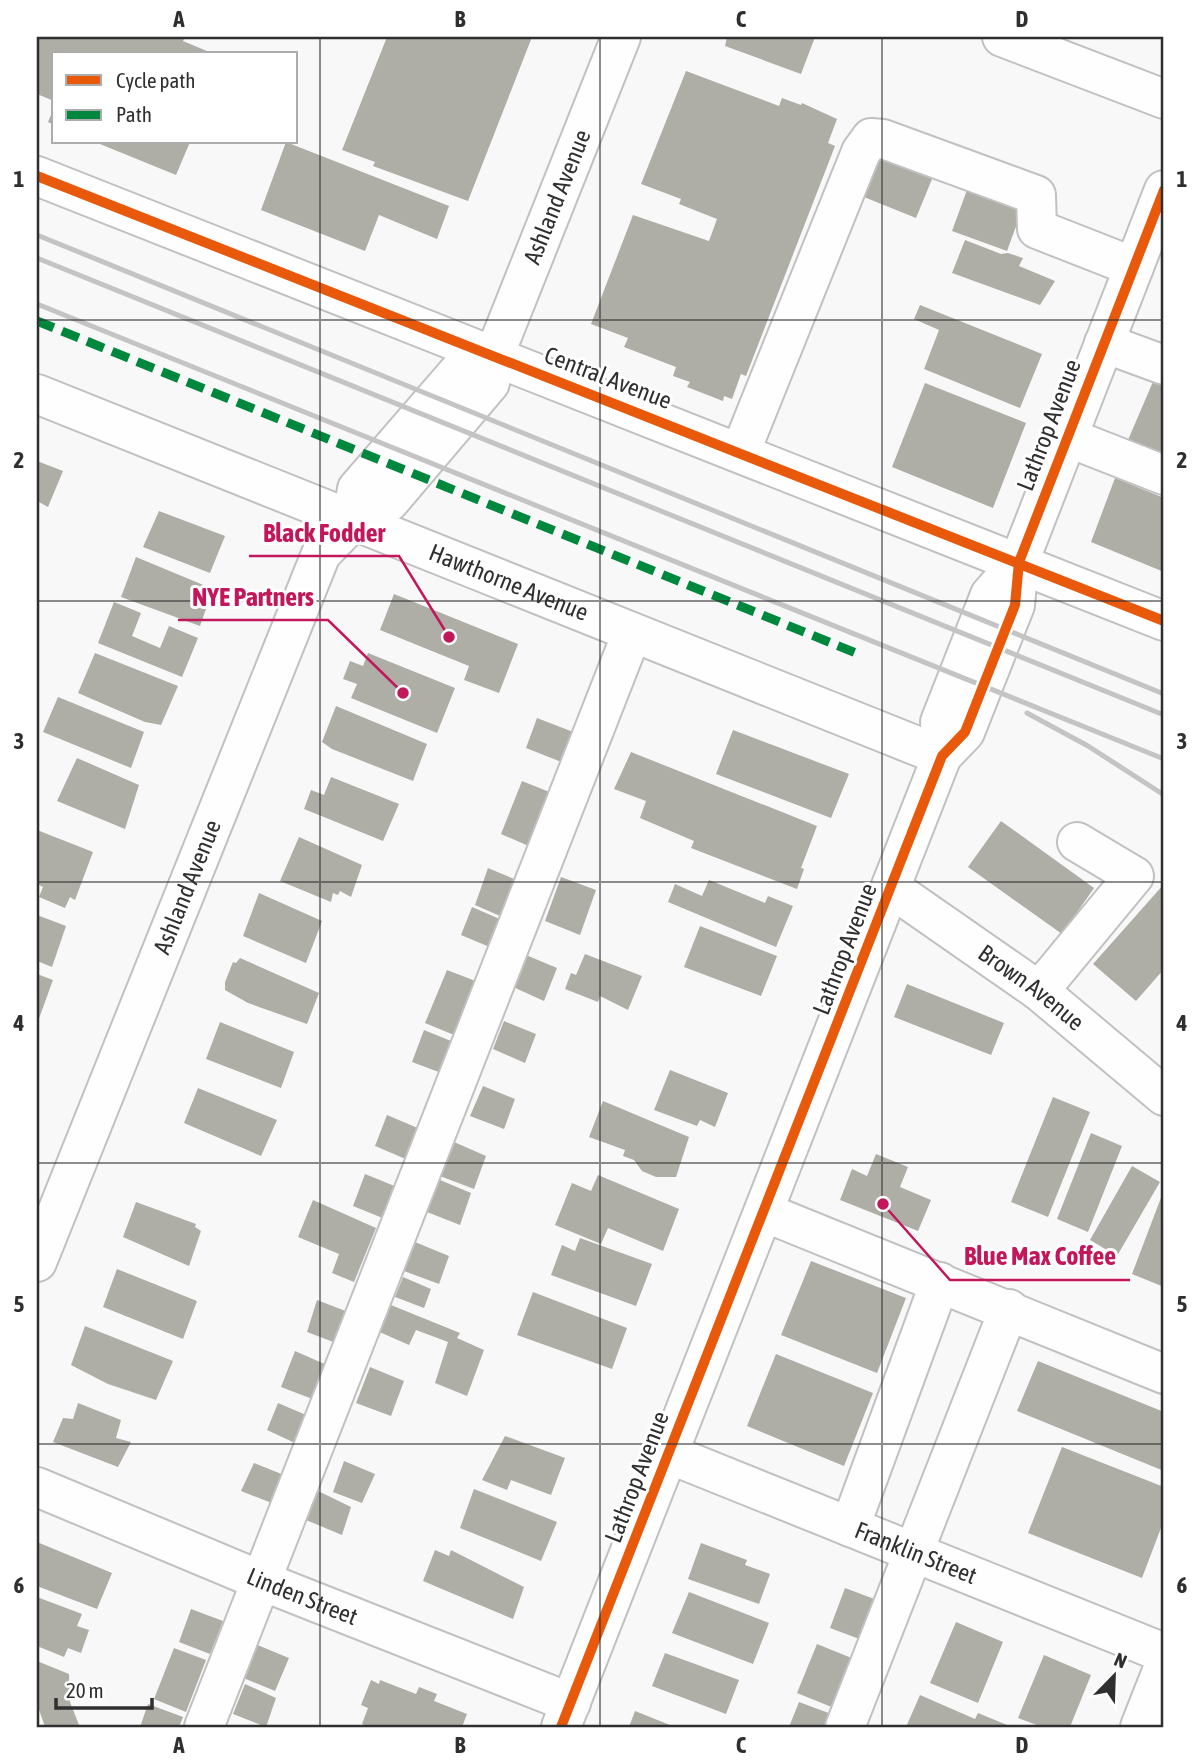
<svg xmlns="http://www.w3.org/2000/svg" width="1201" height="1764" font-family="'Asap Condensed',sans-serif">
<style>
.building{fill:#aeaea6}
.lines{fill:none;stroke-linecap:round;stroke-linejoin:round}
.minor-casing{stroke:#c2c1c2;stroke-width:42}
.minor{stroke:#fefefe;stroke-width:38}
.rail{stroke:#c4c4c4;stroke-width:5}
.quiet{stroke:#00873e;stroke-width:9;stroke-dasharray:18 9;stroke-linecap:butt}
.cycleway-casing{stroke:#fff;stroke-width:15}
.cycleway{stroke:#e8590c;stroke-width:10}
.grid{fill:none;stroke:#302f30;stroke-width:2;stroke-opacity:0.55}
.labels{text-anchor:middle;stroke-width:6;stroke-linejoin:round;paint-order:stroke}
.street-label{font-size:24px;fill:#302f30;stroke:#fff}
.leader{fill:none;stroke:#c2185b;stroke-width:2.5}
.callout-dot{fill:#c2185b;stroke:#fff;stroke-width:2.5}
.callout-label{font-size:26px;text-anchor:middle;font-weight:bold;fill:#c2185b;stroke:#fff;stroke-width:6;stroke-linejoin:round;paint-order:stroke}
.neatline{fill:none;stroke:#302f30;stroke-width:2.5}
.grid-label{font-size:23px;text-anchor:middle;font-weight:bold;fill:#302f30}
</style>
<rect width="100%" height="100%" fill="#f9f8f9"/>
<g class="building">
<polygon points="37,37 185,37 183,41 214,54 54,54 54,101 37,94"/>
<polygon points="387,37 532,37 468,201 373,166 375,162 342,150"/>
<polygon points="727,37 815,37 801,74 725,46"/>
<polygon points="686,71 779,106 782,98 801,105 802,103 837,119 828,143 835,146 746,376 741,374 732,399 724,396 723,401 687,387 690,382 673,376 676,367 624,347 628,338 591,324 633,215 709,241 717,219 679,204 681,199 641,184"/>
<polygon points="54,108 54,125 48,122"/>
<polygon points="95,142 190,142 176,175"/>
<polygon points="286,142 449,206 437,239 379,215 365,251 261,210"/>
<polygon points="884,146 937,167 916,218 864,197"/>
<polygon points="971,179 1026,199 1007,251 952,231"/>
<polygon points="965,240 1001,254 1008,253 1023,258 1019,266 1055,281 1040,305 952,273"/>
<polygon points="920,305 1042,354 1020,408 924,369 939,330 914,319"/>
<polygon points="1155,377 1164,381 1164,455 1128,440"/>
<polygon points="925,383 1026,423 993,508 892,467"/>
<polygon points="37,461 63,471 48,507 37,501"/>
<polygon points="1115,478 1164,498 1164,572 1091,542"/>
<polygon points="159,511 225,536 210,573 143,547"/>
<polygon points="136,557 213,589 200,626 121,597"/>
<polygon points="394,594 518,644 499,693 464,680 469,666 380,630"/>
<polygon points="114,602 141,613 132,636 160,648 169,626 198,638 182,677 98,643"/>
<polygon points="95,653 178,686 161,725 145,722 78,693"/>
<polygon points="368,653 455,688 437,733 351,698 357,684 343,679 350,661 363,666"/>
<polygon points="58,697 144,732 131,768 43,732"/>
<polygon points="336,706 427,744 413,781 332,749 322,742"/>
<polygon points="537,718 581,735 569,765 526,748"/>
<polygon points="733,730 849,774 831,818 716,774"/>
<polygon points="631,752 817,826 801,868 804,869 797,889 691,848 694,841 640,818 646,801 614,789"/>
<polygon points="77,758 139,785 125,829 57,801"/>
<polygon points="331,777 399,804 383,841 304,809 311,790 324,795"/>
<polygon points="522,781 552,793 531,847 501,834"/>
<polygon points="1001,821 1094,888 1062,934 968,867"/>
<polygon points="37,830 93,852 75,900 70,897 65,908 39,897 43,887 37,884"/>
<polygon points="299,837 362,865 351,897 340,891 338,895 333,893 331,902 280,881"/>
<polygon points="488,868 514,879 500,916 475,905"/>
<polygon points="561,877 596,890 580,935 545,921"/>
<polygon points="709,880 765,903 768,896 793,906 776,947 668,902 675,884 702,896"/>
<polygon points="1164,884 1164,969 1136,1001 1093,964"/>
<polygon points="259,893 322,921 306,963 243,936"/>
<polygon points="472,907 502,920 492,948 461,935"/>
<polygon points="37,915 66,926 52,967 37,961"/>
<polygon points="700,926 777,956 761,996 684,967"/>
<polygon points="585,954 642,976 628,1010 600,996 598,1002 565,989 571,973 576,975"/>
<polygon points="526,955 557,968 544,1001 513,987"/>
<polygon points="240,958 319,993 307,1024 248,1003 225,990 225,982 233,962 236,963"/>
<polygon points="447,970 478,982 454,1035 425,1023"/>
<polygon points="37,974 53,980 37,1024"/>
<polygon points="907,984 1004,1023 991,1055 894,1017"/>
<polygon points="504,1021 536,1034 525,1063 493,1049"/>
<polygon points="220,1022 294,1052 281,1088 206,1059"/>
<polygon points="424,1030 456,1043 444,1074 412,1062"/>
<polygon points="670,1070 728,1093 715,1127 700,1120 697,1126 654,1110"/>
<polygon points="483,1086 515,1099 504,1129 470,1116"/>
<polygon points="198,1088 277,1120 261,1156 184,1123"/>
<polygon points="1053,1097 1090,1112 1048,1217 1011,1202"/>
<polygon points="603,1101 689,1137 676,1177 656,1177 642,1171 634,1160 623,1156 625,1150 589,1137"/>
<polygon points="387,1115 420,1129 408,1160 375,1146"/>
<polygon points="1091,1133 1122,1146 1088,1232 1057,1219"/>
<polygon points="454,1142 486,1156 474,1189 440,1176"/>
<polygon points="876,1154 908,1167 900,1187 931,1200 918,1231 840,1200 852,1169 867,1176"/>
<polygon points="1132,1166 1160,1182 1117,1256 1090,1240"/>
<polygon points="365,1174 397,1187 385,1219 353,1206"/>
<polygon points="598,1175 679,1209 663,1251 608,1228 601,1244 555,1225 572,1183 591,1191"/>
<polygon points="440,1180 471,1193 460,1225 427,1212"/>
<polygon points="1162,1195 1164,1196 1164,1287 1132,1274"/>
<polygon points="313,1200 376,1228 354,1282 332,1273 339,1254 298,1237"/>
<polygon points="136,1202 196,1224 195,1227 201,1231 189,1266 123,1237"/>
<polygon points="580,1238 652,1264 636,1306 551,1275 562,1245 575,1251"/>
<polygon points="415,1242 449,1256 439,1284 404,1271"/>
<polygon points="811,1261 906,1298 877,1373 781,1335"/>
<polygon points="117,1269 197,1301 183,1339 103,1307"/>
<polygon points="403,1277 431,1289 424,1308 395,1297"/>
<polygon points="533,1292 627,1328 612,1369 517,1335"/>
<polygon points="317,1300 348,1312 336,1343 307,1332"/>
<polygon points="386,1303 460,1333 457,1338 484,1350 467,1396 435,1383 448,1342 416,1330 409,1345 375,1330"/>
<polygon points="85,1326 173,1361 156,1400 108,1384 71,1365"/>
<polygon points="295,1351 329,1366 315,1400 281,1387"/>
<polygon points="776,1354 873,1393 844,1466 747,1426"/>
<polygon points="1038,1361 1164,1412 1164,1471 1017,1411"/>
<polygon points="370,1367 404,1381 391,1416 356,1403"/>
<polygon points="78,1403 121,1420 116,1438 131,1442 118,1467 53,1442 63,1418 73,1419"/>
<polygon points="278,1403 306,1415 295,1443 267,1430"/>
<polygon points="505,1436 565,1458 551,1495 511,1480 507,1490 482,1480"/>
<polygon points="1062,1447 1164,1487 1164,1520 1142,1578 1028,1533"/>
<polygon points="344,1461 375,1474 362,1503 333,1492"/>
<polygon points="254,1463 284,1475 274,1504 241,1491"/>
<polygon points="474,1489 557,1522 541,1561 460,1528"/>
<polygon points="316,1490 351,1507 342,1535 306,1520"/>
<polygon points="37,1542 112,1573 97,1609 37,1586"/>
<polygon points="701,1543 747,1560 745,1565 770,1574 759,1604 688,1579"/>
<polygon points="435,1550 449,1556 451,1550 524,1587 513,1619 423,1581"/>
<polygon points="845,1588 877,1600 862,1640 830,1628"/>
<polygon points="689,1592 769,1623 753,1664 672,1633"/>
<polygon points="37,1597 82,1614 77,1626 89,1630 81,1653 68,1648 64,1657 37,1646"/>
<polygon points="191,1609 223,1621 210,1654 179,1642"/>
<polygon points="956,1622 1003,1642 978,1703 930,1683"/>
<polygon points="255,1644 289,1658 275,1691 241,1677"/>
<polygon points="817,1644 854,1659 834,1708 797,1693"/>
<polygon points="174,1648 206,1660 186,1712 154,1699"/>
<polygon points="665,1653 739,1680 726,1714 652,1686"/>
<polygon points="1044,1655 1091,1675 1070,1727 1042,1727 1018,1718"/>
<polygon points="37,1661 69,1674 70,1702 79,1725 45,1727 37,1704"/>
<polygon points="371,1680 379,1684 380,1680 416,1694 419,1687 437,1694 434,1701 467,1714 462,1727 370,1727 362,1724 368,1708 361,1705"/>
<polygon points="245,1684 276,1698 266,1727 233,1714"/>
<polygon points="920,1695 975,1719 978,1713 1012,1727 906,1727"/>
<polygon points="799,1702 834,1715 829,1727 789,1727"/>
<polygon points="148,1704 183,1717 179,1727 140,1727"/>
<polygon points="635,1711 675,1727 629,1727"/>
</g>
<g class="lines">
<g class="minor-casing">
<g id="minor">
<polyline points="1002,37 1164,99"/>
<polyline points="37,176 1164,621"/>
<polyline points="1104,343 1164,365"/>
<path id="s1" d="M37,394L942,756"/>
<polyline points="1067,437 1164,475"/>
<polyline points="740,453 861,152 871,138 883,139 1036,195 1037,229 1134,267"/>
<polyline points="352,522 357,489 459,371 494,356"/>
<polyline points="942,756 940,722 990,595 1019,562"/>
<path id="s2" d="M891,888L1039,991L1164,1096"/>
<polyline points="1039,991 1134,876 1077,842"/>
<polyline points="764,1212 1164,1374"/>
<path id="s3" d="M37,1262L321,554L352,522L389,502L490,383L494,356L621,37"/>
<path id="s4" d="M669,1454L1164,1653"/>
<path id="s5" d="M37,1487L262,1581L571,1703"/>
<polyline points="850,1527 940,1282"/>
<polyline points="204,1727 632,633"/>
<polyline points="561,1727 942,756 965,732 1015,605 1019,562 1164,190"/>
<polyline points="845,1727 1009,1309"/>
<polyline points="1140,1727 1164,1666"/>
</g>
</g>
<use href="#minor" class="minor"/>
<g class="rail">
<polyline points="37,235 1164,694"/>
<polyline points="37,258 1164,715"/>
<polyline points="37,304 1164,759"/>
<polyline points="1027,713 1088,746 1164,795"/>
</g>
<polyline class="quiet" points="37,321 856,653"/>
<g class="cycleway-casing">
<g id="cycleway">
<polyline points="37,176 1164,621"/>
<polyline points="561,1727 942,756 965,732 1015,605 1019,562 1164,190"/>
</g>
</g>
<use href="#cycleway" class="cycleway"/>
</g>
<path class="grid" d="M320,37V1727M600,37V1727M882,37V1727M37,320H1164M37,601H1164M37,882H1164M37,1163H1164M37,1444H1164"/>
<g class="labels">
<g class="street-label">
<text dy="8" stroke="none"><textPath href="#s3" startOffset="1204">Ashland Avenue</textPath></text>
<text transform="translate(608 378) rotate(21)" y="8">Central Avenue</text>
<text transform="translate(1049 425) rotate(-69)" y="8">Lathrop Avenue</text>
<text dy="8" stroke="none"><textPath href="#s1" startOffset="508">Hawthorne Avenue</textPath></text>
<text dy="8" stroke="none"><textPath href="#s3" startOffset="404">Ashland Avenue</textPath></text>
<text transform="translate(845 949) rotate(-69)" y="8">Lathrop Avenue</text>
<text dy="8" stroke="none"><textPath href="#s2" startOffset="172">Brown Avenue</textPath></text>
<text transform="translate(637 1477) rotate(-69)" y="8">Lathrop Avenue</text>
<text dy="8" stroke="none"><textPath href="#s4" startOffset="266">Franklin Street</textPath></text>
<text dy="8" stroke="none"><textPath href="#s5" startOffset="287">Linden Street</textPath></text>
</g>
</g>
<path class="leader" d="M449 637L399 556H249M403 693L328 620H178M883 1204L950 1280H1130"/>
<g class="callout-dot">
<circle cx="449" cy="637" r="7"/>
<circle cx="403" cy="693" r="7"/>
<circle cx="883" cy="1204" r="7"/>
</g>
<g class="callout-label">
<text x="324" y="542">Black Fodder</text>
<text x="253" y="606">NYE Partners</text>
<text x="1040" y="1265">Blue Max Coffee</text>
</g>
<rect width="1201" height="1764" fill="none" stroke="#ffffff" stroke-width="77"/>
<rect x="52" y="52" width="245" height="91" fill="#ffffff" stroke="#acacac" stroke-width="2"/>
<rect x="66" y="75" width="35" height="10" fill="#e8590c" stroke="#acacac" stroke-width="2"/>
<text x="116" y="88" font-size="21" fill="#302f30">Cycle path</text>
<rect x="66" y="110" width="35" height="10" fill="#00873e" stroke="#acacac" stroke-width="2"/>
<text x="116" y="122" font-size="21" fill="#302f30">Path</text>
<g transform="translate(1114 1676) rotate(23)" stroke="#ffffff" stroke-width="5" paint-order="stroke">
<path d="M0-5L12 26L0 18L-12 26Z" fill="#302f30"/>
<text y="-10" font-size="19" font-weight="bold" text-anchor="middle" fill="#302f30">N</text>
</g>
<path d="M56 1698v10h96v-10" fill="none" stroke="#302f30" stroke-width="3.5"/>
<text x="66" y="1698" font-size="21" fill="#302f30" stroke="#ffffff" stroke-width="5" paint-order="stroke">20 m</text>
<rect x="38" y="38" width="1124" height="1688" class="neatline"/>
<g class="grid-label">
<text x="179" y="27">A</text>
<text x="460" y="27">B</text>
<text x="741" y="27">C</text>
<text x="1022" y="27">D</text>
<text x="19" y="187">1</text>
<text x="1182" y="187">1</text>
<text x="19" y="468">2</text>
<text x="1182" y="468">2</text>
<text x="19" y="749">3</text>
<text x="1182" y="749">3</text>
<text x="19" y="1031">4</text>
<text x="1182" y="1031">4</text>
<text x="19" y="1312">5</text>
<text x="1182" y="1312">5</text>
<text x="19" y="1593">6</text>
<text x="1182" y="1593">6</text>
<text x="179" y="1753">A</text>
<text x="460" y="1753">B</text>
<text x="741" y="1753">C</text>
<text x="1022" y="1753">D</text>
</g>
</svg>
